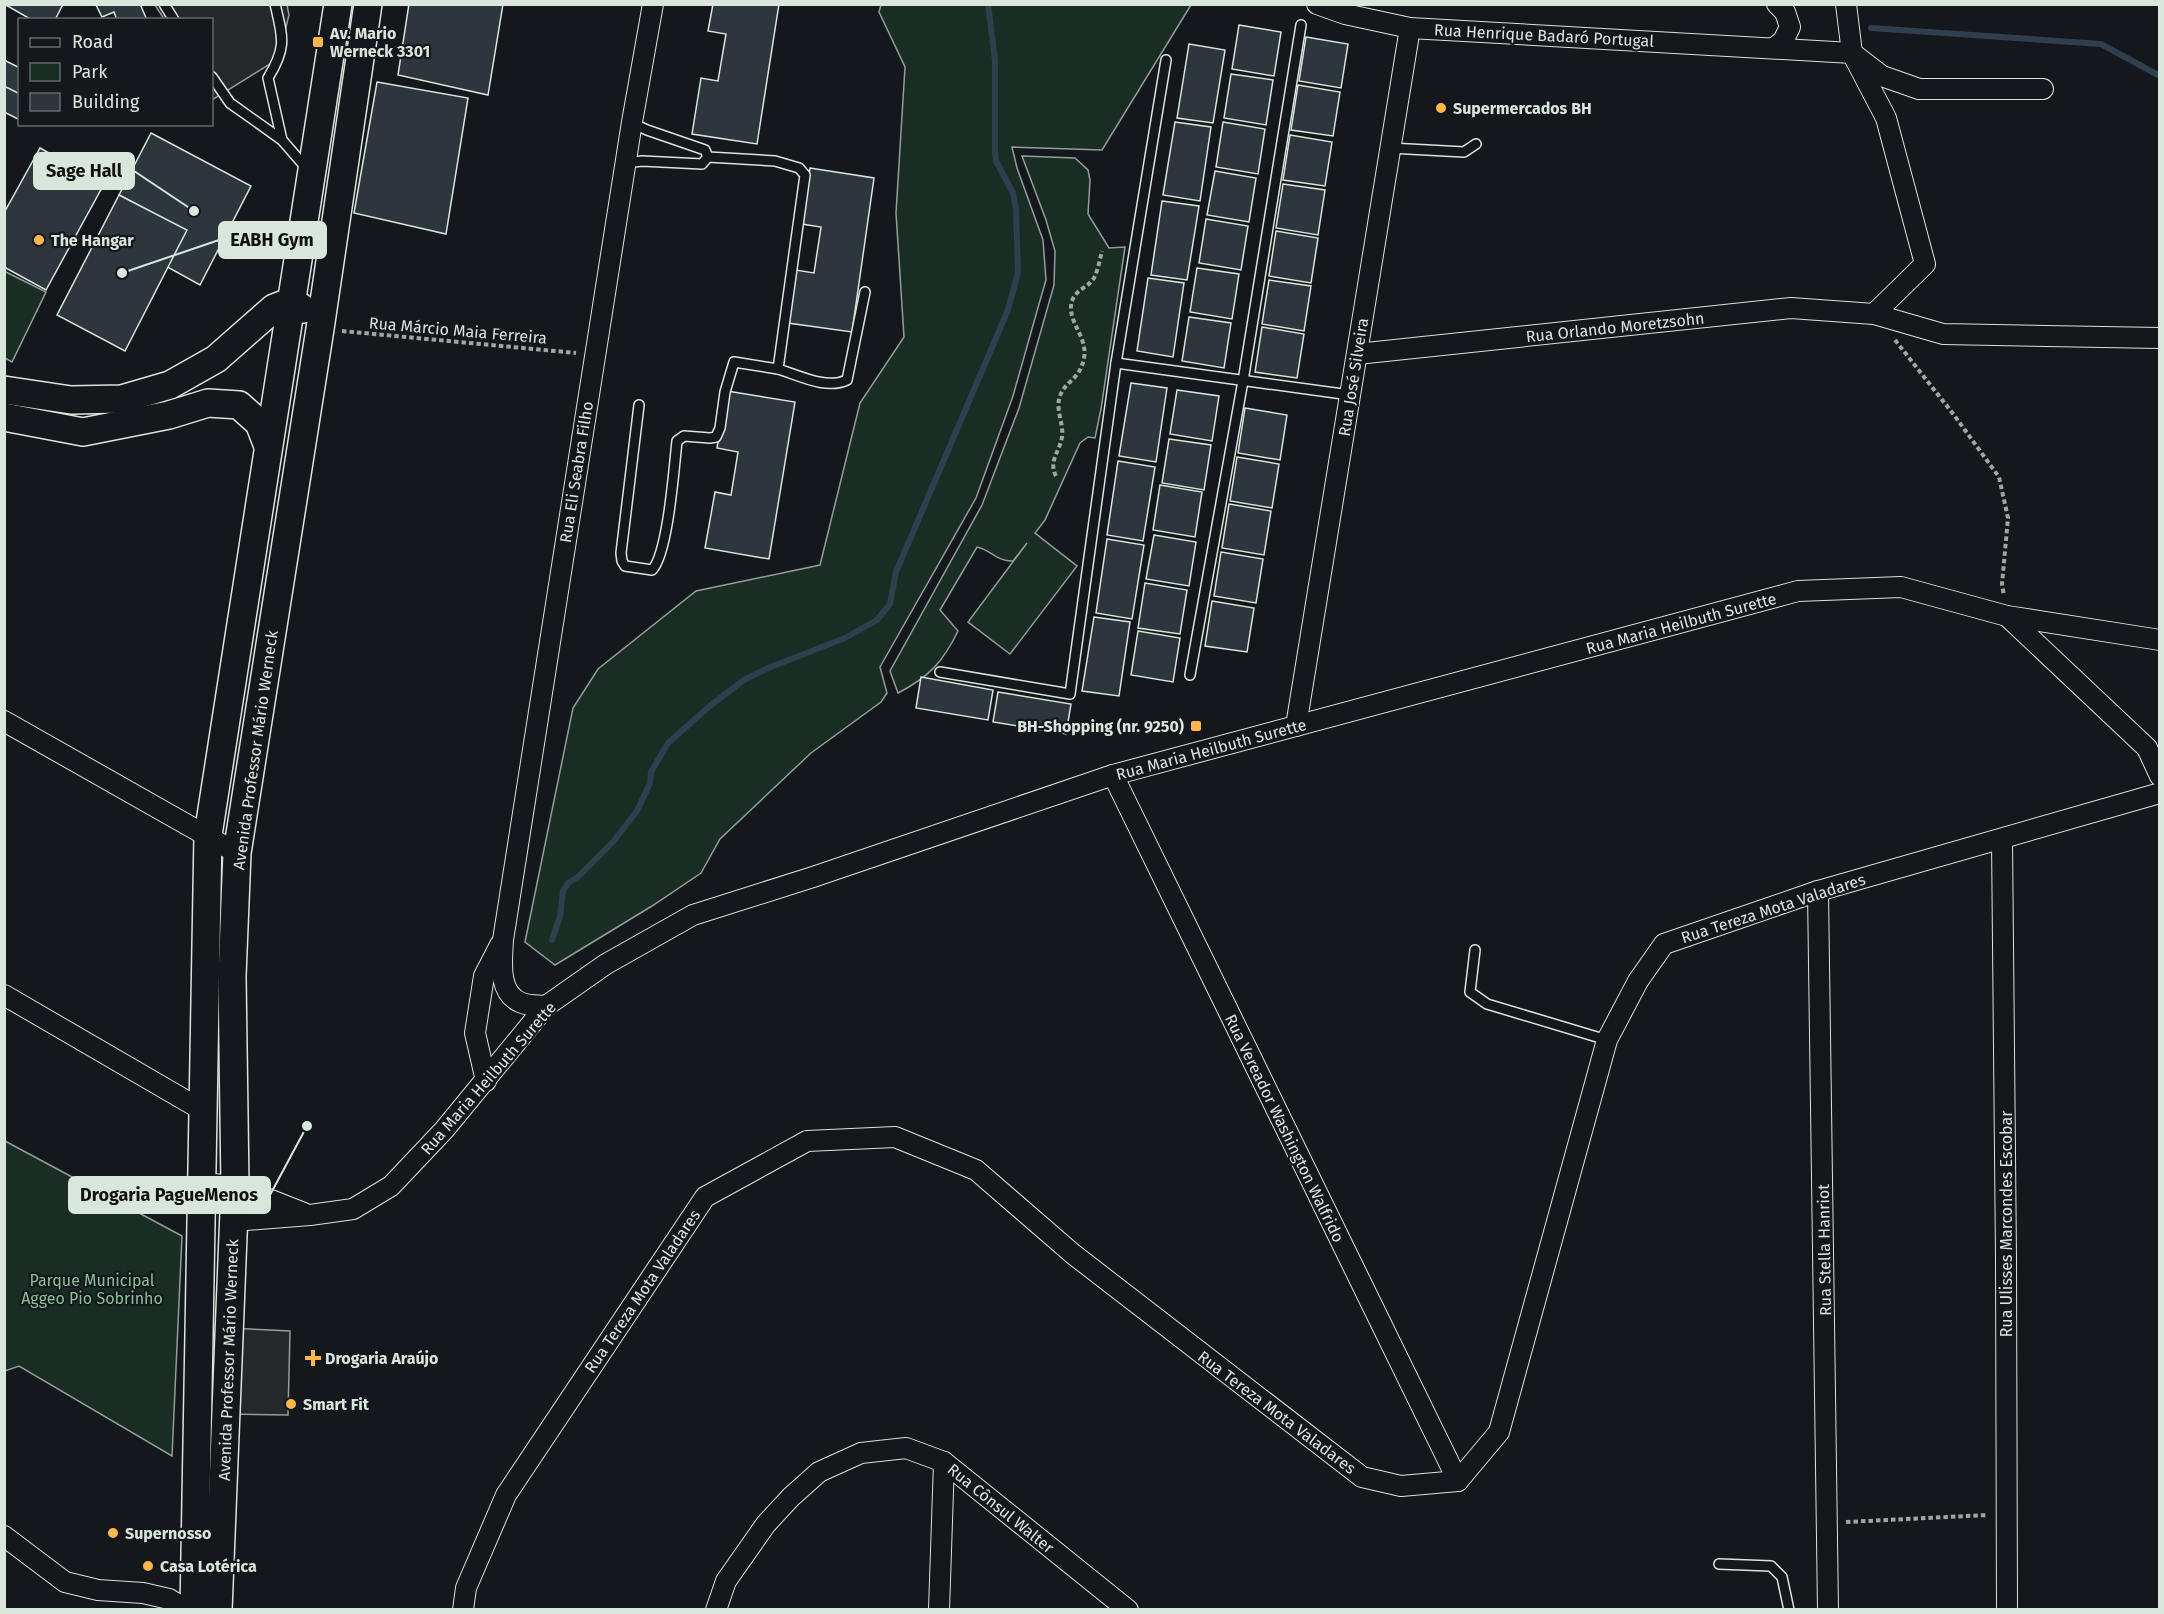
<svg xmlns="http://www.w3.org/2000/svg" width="2164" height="1614" font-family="'Fira Sans',sans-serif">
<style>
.green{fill:#1a2d24;stroke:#939e99;stroke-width:1.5}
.parking{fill:#24282b;stroke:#939e99;stroke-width:1.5}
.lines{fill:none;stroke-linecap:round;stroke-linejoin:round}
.stream{stroke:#2f3f4d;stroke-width:6}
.building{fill:#2c363c;stroke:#d8e6dc;stroke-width:1.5}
.lane-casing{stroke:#d8e6dc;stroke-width:12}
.street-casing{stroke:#d8e6dc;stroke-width:22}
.secondary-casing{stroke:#d8e6dc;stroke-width:30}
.path{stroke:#9da8a2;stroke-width:4;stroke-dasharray:4.5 3;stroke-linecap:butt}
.lane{stroke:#14181c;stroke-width:9}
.street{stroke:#14181c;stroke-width:20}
.secondary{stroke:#14181c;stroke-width:27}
.poi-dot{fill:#ffb74d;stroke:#14181c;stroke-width:2}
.labels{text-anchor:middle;stroke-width:4.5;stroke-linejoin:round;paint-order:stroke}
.poi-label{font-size:16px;font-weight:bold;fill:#d8e6dc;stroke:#14181c;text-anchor:start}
.street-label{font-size:16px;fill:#d8e6dc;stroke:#14181c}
.park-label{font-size:16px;fill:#8ac095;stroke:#14181c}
.leader{fill:none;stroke:#d8e6dc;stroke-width:2}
.callout-dot{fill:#d8e6dc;stroke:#14181c;stroke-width:2}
.callout{fill:#d8e6dc;stroke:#d8e6dc;stroke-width:2}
.callout-label{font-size:18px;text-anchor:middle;font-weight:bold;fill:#111}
</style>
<rect width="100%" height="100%" fill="#14181c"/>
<g class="green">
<polygon points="881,5 1191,5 1102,150 1012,147 1017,168 1043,240 1046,280 1039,304 1013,396 976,498 880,667 887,693 881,702 811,753 720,839 701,873 652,906 555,965 525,942 573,708 598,669 696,591 820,565 860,403 904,337 896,213 905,67 879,12"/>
<path d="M1022,156L1075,158L1088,170L1090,180L1088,214L1109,248L1125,247L1101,409L1095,438L1088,437L1080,443L1045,520L1035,533L1077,566L1010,654L968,622L1027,543L1013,561C998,562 991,550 977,547L940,610L958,631C943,662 929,677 898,693L890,671L982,505L1019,408L1054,285L1055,251L1046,220Z"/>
<polygon points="4,271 46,292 12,362 5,358"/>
<polygon points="5,1141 182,1236 172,1456 19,1366 5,1371"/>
</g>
<g class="parking">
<polygon points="155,5 287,5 289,15 278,59 212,100 212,20 164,19"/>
<polygon points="229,1328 290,1331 288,1415 226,1414"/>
</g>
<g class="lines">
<g class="stream">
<polyline points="1871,28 2101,44 2160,76"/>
<polyline points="552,940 560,916 563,891 568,883 578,877 613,842 637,811 650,783 651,772 668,743 711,705 744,680 768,668 845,638 877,620 890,604 896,572 1008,310 1018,272 1016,209 1013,193 996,161 995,152 995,60 988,4"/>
</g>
</g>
<g class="building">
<polygon points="4,4 63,4 55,20 32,20"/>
<polygon points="140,4 147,20 117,20 114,12 102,17 96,5"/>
<polygon points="409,4 503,4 488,95 398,75"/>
<polygon points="713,4 779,4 757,144 692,134 701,78 718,81 726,34 708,31"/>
<polygon points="1239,25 1281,32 1274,76 1232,69"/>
<polygon points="1306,37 1348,44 1341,88 1299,81"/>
<polygon points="1189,44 1225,50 1213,123 1177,118"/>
<polygon points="4,60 20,68 20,96 4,88"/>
<polygon points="1231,74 1273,80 1266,125 1224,118"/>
<polygon points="377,82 468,98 446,234 354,213"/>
<polygon points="1298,85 1340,92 1333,136 1291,130"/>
<polygon points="4,86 20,94 20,120 4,112"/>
<polygon points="1175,122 1211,127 1200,201 1163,195"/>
<polygon points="1223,122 1265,129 1258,174 1216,167"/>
<polygon points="151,133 251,186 200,285 162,264 181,228 119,195"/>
<polygon points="1290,135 1332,142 1325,186 1283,180"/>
<polygon points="40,148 104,184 46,290 4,267 4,213"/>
<polygon points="810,168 874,178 852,332 788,323 796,270 814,273 821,227 802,224"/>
<polygon points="1215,171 1256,178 1249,222 1207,215"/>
<polygon points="1283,184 1325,190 1318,235 1276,228"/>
<polygon points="119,195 187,230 125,351 57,315"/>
<polygon points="1162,201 1199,206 1187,280 1151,275"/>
<polygon points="1206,219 1248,226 1241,270 1199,263"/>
<polygon points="1276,231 1318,238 1311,283 1269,276"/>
<polygon points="1197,268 1239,274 1232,319 1190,312"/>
<polygon points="1148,278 1184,283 1173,357 1137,351"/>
<polygon points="1269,280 1311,286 1304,331 1262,324"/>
<polygon points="1189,317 1231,323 1224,368 1182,361"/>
<polygon points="1262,327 1304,334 1297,378 1255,372"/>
<polygon points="1131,383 1167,388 1156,462 1119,456"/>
<polygon points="1177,390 1219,396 1212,441 1170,434"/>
<polygon points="727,391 795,402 769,559 705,548 715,492 731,495 738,452 717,448"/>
<polygon points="1245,408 1287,415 1280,460 1238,453"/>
<polygon points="1169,439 1211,445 1204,490 1162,483"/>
<polygon points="1237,457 1279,464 1272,508 1230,501"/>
<polygon points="1118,461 1155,467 1143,541 1107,535"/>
<polygon points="1160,485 1202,492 1195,537 1153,530"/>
<polygon points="1229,504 1271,511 1264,555 1222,548"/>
<polygon points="1154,535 1196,542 1189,586 1146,579"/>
<polygon points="1107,539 1144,545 1132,619 1096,613"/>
<polygon points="1221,552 1263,559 1256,603 1214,596"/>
<polygon points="1145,583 1187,590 1180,634 1138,628"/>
<polygon points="1212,601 1254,608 1247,652 1205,646"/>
<polygon points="1094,617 1130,622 1119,696 1082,691"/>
<polygon points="1138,631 1180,638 1173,682 1131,675"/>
<polygon points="921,677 993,690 988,720 916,708"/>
<polygon points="998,692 1071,704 1066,734 993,722"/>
</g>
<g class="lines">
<g class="lane-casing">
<g id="lane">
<polyline points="164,4 174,20"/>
<path d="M275,4C283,38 287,47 268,78L282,140"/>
<polyline points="212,77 230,103 282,140 308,170"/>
<polyline points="1390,148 1464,152 1476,144"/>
<path d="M708,157L775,161L799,168L805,175L778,369C798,375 826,390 847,380L865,292"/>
<polyline points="625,163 642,161 702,164 708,157 705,150 647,130 632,123"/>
<polyline points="1116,363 1350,395"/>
<path d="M639,405L621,553L622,561L625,566L652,570C668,554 674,468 677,441L684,436L710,438L716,437L720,428L725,392L734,362L778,369"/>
<polyline points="940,672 1070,694 1116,363 1166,60"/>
<polyline points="1190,675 1243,381 1301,25"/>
<polyline points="1475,950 1470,992 1487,1004 1607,1040"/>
<polyline points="1719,1564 1771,1566 1782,1577 1789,1610"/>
</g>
</g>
<g class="street-casing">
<g id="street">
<polyline points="1317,4 1345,14 1410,28 1852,53 1882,76 1919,89 2043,89"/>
<polyline points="1846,4 1852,53 1886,118 1925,264 1874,314"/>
<polyline points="1774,48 1783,41 1790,27 1785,12 1777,4"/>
<polyline points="1357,354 1791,308 1874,314 1943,334 2160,338"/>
<polyline points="2007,616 2160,640"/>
<polyline points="4,721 237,853"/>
<polyline points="1296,726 1410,28"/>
<polyline points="1113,775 1458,1481"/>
<polyline points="2002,839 2006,1259 2007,1610"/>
<polyline points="1818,891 1828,1610"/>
<polyline points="4,995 202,1110"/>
<path d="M546,1006C539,1005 529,1006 522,1003C497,994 502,960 503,940L632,122L653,4"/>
<polyline points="486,1081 475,1033 484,976 500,945"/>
<polyline points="201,1183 235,1186 304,1213"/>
<polyline points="233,1221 310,1215 353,1209 391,1186 444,1130 546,1006 606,964 693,915 813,877 1113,775 1798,591 1901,587 2007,616 2147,748 2160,776"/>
<polyline points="4,1536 65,1582 98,1590 143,1593 169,1599 187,1610"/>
<polyline points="463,1610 466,1588 506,1495 705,1197 807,1141 895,1137 976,1170 1073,1254 1362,1477 1401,1486 1458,1481 1499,1432 1607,1040 1638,981 1664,944 1818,891 2160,793"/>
<polyline points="716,1610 726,1581 766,1524 791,1497 819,1472 861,1453 906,1448 944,1462 1128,1610"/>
<polyline points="939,1610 944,1462"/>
</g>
</g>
<g class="secondary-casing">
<g id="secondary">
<polyline points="4,390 71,400 122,399 170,385 216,359 274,308 292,301 303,309"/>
<polyline points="4,417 83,432 169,415 208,403 239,405 259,423 268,446"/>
<polyline points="194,1610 208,835 338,4"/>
<polyline points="218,1610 235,1186 232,976 237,853 320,329 368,4"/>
</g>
</g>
<g class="path">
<polyline points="342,331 576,353"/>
<polyline points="1895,340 1954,415 1999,477 2008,518 2002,584 2004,596"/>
<path d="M1056,476C1048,461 1060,451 1062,437C1064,423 1055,410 1060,396C1065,381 1080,380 1084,358C1088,336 1066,321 1072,301C1076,289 1088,288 1094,278C1098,270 1100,259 1102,251"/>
<polyline points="1846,1522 1988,1515"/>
</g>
<use href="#lane" class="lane"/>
<use href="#street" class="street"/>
<use href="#secondary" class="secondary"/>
</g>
<g class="poi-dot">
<rect x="312" y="36" width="12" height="12" rx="3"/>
<circle cx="1441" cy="108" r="6"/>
<circle cx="39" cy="240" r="6"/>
<rect x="1190" y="720" width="12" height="12" rx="3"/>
<path d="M310 1349h6v6h6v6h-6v6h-6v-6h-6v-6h6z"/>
<circle cx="291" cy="1404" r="6"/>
<circle cx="113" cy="1533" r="6"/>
<circle cx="148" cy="1566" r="6"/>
</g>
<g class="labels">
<g class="poi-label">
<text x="330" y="39">Av. Mario<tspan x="330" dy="18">Werneck 3301</tspan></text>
<text x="1453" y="114">Supermercados BH</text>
<text x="51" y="246">The Hangar</text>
<text x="1184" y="732" text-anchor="end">BH-Shopping (nr. 9250)</text>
<text x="325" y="1364">Drogaria Araújo</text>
<text x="303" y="1410">Smart Fit</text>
<text x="125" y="1539">Supernosso</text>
<text x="160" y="1572">Casa Lotérica</text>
</g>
<g class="street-label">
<text transform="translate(1544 35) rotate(3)" y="6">Rua Henrique Badaró Portugal</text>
<text transform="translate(1615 327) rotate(-6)" y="6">Rua Orlando Moretzsohn</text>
<text transform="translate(458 330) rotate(5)" y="6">Rua Márcio Maia Ferreira</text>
<text transform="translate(1353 377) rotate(-81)" y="6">Rua José Silveira</text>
<text transform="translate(576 472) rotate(-81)" y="6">Rua Eli Seabra Filho</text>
<text transform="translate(1681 623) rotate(-15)" y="6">Rua Maria Heilbuth Surette</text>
<text transform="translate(1211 749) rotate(-15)" y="6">Rua Maria Heilbuth Surette</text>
<text transform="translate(255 750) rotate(-82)" y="6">Avenida Professor Mário Werneck</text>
<text transform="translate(1773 908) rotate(-18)" y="6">Rua Tereza Mota Valadares</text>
<text transform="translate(488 1078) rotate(-49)" y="6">Rua Maria Heilbuth Surette</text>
<text transform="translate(1285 1128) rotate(64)" y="6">Rua Vereador Washington Walfrido</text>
<text transform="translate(2006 1224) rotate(-90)" y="6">Rua Ulisses Marcondes Escobar</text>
<text transform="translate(1824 1250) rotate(-91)" y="6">Rua Stella Hanriot</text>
<text transform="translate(642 1291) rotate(-56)" y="6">Rua Tereza Mota Valadares</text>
<text transform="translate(228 1360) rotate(-88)" y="6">Avenida Professor Mário Werneck</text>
<text transform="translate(1277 1412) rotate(37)" y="6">Rua Tereza Mota Valadares</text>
<text transform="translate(1001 1508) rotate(39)" y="6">Rua Cônsul Walter</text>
</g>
<g class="park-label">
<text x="92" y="1286">Parque Municipal<tspan x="92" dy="18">Aggeo Pio Sobrinho</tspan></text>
</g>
</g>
<path class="leader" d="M194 211L134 171M122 273L219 240M307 1126L270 1195"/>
<g class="callout-dot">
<circle cx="194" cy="211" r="6"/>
<circle cx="122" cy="273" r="6"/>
<circle cx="307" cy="1126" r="6"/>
</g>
<g class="callout">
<rect x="34" y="153" width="100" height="36" rx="6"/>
<rect x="219" y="222" width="107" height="36" rx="6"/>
<rect x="69" y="1177" width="201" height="36" rx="6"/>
</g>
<g class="callout-label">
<text x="84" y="177">Sage Hall</text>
<text x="272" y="246">EABH Gym</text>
<text x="169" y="1201">Drogaria PagueMenos</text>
</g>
<rect width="2164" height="1614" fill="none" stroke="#d8e6dc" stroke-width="12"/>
<rect x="18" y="18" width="195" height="108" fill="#14181c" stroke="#626a69" stroke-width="1.5"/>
<rect x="30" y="38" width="30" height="9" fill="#14181c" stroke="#626a69" stroke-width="1.5"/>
<text x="72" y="48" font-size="18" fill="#d8e6dc">Road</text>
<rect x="30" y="63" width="30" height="18" fill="#1a2d24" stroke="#626a69" stroke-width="1.5"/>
<text x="72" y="78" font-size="18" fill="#d8e6dc">Park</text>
<rect x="30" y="93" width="30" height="18" fill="#2c363c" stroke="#626a69" stroke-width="1.5"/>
<text x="72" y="108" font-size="18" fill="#d8e6dc">Building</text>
</svg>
